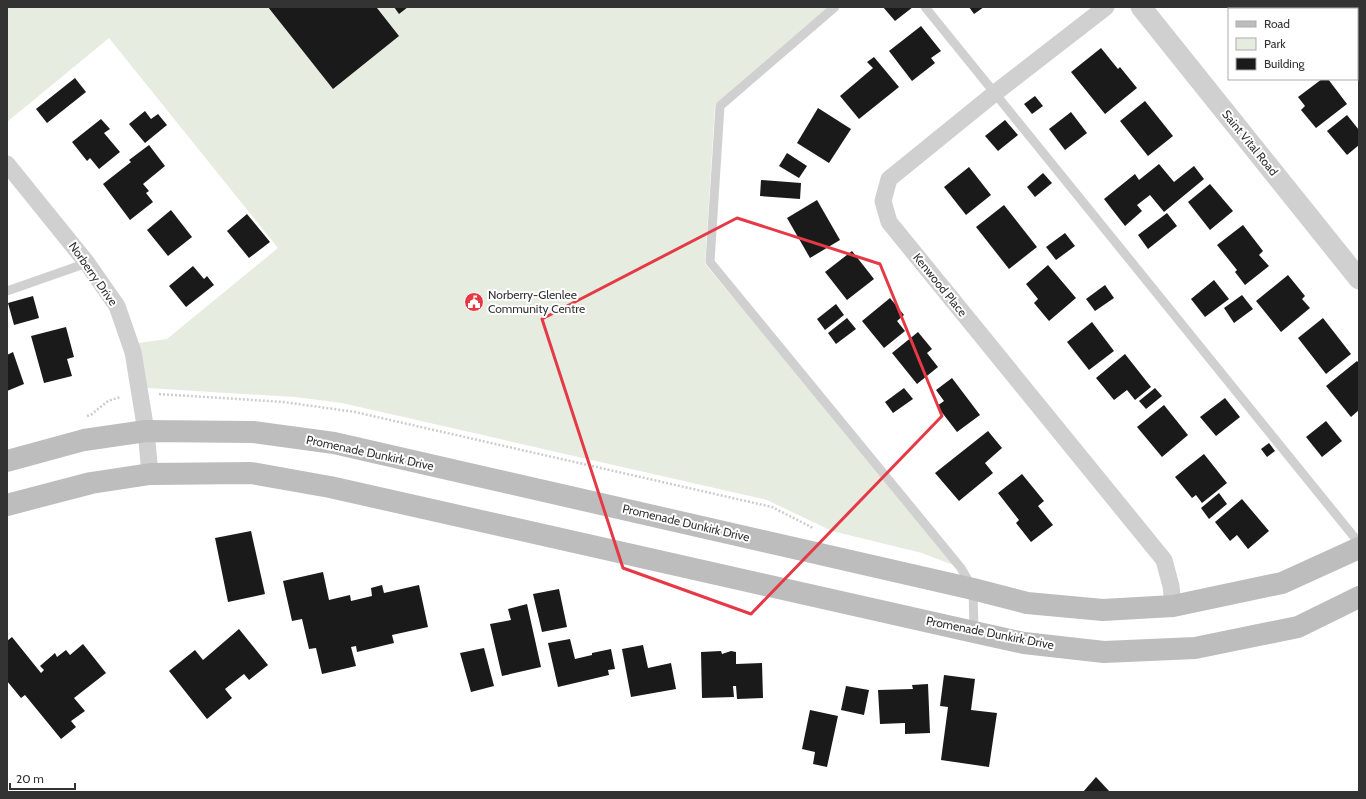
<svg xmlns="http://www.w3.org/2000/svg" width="1366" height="799" font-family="Cabin,sans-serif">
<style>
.green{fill:#e6ecdf}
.building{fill:#1a1a1a}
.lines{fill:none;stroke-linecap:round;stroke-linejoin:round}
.path{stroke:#cdcdcd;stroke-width:2.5;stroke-dasharray:2 2;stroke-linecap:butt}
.service{stroke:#d0d0d0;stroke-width:9}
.minor{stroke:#d0d0d0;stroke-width:17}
.tertiary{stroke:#d0d0d0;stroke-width:21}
.secondary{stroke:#bdbdbd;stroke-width:22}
.marked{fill:none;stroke:#e63946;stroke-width:3;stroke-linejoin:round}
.labels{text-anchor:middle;stroke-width:4;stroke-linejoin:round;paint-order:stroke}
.street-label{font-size:12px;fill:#333;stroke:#fff}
.poi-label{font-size:12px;fill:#333;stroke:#fff;text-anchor:start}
</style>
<rect width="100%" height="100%" fill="#fff"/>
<polygon class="green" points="7,7 834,7 715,105 705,264 961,568 922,553 832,531 767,500 342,403 295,397 147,388 138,343 167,339 278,248 109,38 7,122"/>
<g class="building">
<polygon points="268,7 379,7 377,8 399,36 333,89"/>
<polygon points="394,7 408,7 399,14"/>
<polygon points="883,7 913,7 895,21"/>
<polygon points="969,7 984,7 974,14"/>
<polygon points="1325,7 1343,7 1344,8 1322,9"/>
<polygon points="921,26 941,51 931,58 935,63 912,81 889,51"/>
<polygon points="1359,36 1359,63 1358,64 1357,63 1357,37"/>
<polygon points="1101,48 1118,69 1120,67 1137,88 1105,114 1071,72"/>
<polygon points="874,57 899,87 859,119 840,96 873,68 867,62"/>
<polygon points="75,78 86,92 47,123 36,109"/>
<polygon points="1322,79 1328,79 1347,104 1316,128 1301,110 1305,106 1298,97"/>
<polygon points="1035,96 1043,106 1032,114 1024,104"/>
<polygon points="1145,101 1173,136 1148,156 1120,121"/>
<polygon points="818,108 851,129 829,163 797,143"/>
<polygon points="145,111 151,119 158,114 167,125 145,143 129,124"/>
<polygon points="1071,112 1087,133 1065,150 1049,129"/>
<polygon points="1347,115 1359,130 1359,145 1347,155 1327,131"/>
<polygon points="101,119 110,129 104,133 120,152 99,169 90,158 87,161 72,142"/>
<polygon points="1005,120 1018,135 998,151 985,136"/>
<polygon points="149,145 165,166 143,184 149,191 146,193 153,202 130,220 103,184 131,162 129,160"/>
<polygon points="787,153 807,166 799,178 779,166"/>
<polygon points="1159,164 1174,182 1194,166 1204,179 1164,212 1150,195 1137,205 1142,211 1125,226 1104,199 1135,174 1139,180"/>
<polygon points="969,167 991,195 966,215 944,187"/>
<polygon points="1043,173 1052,183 1035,197 1027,187"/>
<polygon points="761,180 801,183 800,199 760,196"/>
<polygon points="1210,184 1233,211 1210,230 1188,202"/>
<polygon points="817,200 840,240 810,258 787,218"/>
<polygon points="1004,205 1037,247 1009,269 976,227"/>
<polygon points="171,210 192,237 168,256 147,230"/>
<polygon points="1167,213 1177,226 1148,249 1138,235"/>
<polygon points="247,214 270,242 249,258 227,231"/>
<polygon points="1243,225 1263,251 1259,255 1269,266 1245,285 1235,272 1237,270 1217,245"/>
<polygon points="1065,233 1075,246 1056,260 1046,247"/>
<polygon points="852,251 874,279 847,300 825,272"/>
<polygon points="1048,265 1076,298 1049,321 1034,303 1038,299 1026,284"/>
<polygon points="193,266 204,279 207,276 214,285 186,307 169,286"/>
<polygon points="1288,275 1305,296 1302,299 1310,308 1281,332 1256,301"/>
<polygon points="1214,280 1229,299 1205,317 1191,299"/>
<polygon points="1105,285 1114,298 1095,311 1086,299"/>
<polygon points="1242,295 1253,309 1234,323 1224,308"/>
<polygon points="33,296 39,318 14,325 8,303"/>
<polygon points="890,298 904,315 897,321 905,331 884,348 862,321"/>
<polygon points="836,304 844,315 825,330 817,319"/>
<polygon points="847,318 856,329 836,344 828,333"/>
<polygon points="1323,318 1351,354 1326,374 1298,338"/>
<polygon points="1092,322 1114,351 1089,370 1067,342"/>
<polygon points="66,327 74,357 67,359 72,376 44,383 31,336"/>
<polygon points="918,332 932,349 927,353 938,367 917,384 892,353"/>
<polygon points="13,352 24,384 7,391 7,355"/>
<polygon points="1125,354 1151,387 1135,400 1127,390 1114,400 1096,378"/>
<polygon points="1357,361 1359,363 1359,410 1351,417 1326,386"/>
<polygon points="952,378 980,415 957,432 937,406 944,401 936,390"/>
<polygon points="904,388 913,399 893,413 885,402"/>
<polygon points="1155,388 1162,396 1146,409 1139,401"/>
<polygon points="1225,398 1240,417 1216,436 1200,417"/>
<polygon points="1164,405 1188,435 1162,457 1137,427"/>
<polygon points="1326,421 1342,441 1322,457 1306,437"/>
<polygon points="988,431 1002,448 985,463 993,473 959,501 935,473"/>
<polygon points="1269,443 1275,451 1267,457 1261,449"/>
<polygon points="1204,454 1227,483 1202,503 1196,495 1192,498 1175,477"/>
<polygon points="1022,474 1044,501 1038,506 1053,525 1031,542 1016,523 1019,520 998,493"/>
<polygon points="1219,493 1227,504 1209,519 1201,508"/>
<polygon points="1242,499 1269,531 1248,549 1237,535 1230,541 1215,522"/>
<polygon points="251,531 265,594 228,602 215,538"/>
<polygon points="323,572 329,600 350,595 351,601 372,596 371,588 382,585 384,593 419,585 428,627 392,635 394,643 357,652 356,646 351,647 356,666 322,674 316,648 309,649 302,619 292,621 283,581"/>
<polygon points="559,589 567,627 542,632 533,594"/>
<polygon points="527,604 541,667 502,676 490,624 511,620 508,609"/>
<polygon points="239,629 268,665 249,680 244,674 225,689 232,698 207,719 169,671 195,650 203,660"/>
<polygon points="12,637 41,673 44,670 40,666 55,653 57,657 66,650 70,655 83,644 106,673 74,698 85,711 71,721 76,727 61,739 25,695 21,698 7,681 7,641"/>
<polygon points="570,639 575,659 592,655 592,653 611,649 615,669 608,670 609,675 558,687 548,643"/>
<polygon points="643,645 648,668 671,663 676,689 631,697 622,649"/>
<polygon points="484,648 494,686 471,692 460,653"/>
<polygon points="721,651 722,654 731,651 736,652 736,664 762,663 763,698 737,699 736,686 733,686 734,697 702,698 701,652"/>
<polygon points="944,675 975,679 971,710 997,713 989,767 941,760 948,707 940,706"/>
<polygon points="928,684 930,733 905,734 905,723 880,724 878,690 913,689 912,685"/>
<polygon points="846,686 869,690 864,715 841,710"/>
<polygon points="810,710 838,716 827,767 813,764 815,752 802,749"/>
<polygon points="1096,777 1110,792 1083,792"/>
</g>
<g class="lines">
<g class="path">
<polyline points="159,394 284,402 355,412 772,507 813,528"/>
<polyline points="87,416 92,414 108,401 120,397"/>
</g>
<g class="service">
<polyline points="835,7 720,106 710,262 961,568 973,589 974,632"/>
<polyline points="925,7 1359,543"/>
<polyline points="7,291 87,263"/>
</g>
<g class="minor">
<polyline points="1106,7 995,93 889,179 883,201 889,222 1164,560 1171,586 1173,606"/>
<polyline points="7,164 87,263 117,306 133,352 146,431 150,474"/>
</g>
<polyline class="tertiary" points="1141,7 1359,279"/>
<g class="secondary">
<polyline points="7,461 84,440 146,431 253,432 334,443 973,589 1027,603 1103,610 1173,606 1282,583 1359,548"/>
<polyline points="7,505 91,483 150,474 251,473 330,487 974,632 1024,643 1104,652 1195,648 1298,627 1359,597"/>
</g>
</g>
<path class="marked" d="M737,218L880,264L942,416L751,614L623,568L542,319Z"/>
<defs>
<g id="civic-disc" transform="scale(1)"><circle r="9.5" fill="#e63946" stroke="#fff"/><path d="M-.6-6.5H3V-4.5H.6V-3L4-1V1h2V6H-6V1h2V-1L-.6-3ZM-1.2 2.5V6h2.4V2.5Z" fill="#fff"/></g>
</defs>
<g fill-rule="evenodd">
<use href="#civic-disc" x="474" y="302"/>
</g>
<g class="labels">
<g class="street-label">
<text transform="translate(1250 143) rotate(51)" y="4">Saint Vital Road</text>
<text transform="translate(93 274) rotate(55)" y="4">Norberry Drive</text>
<text transform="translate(940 285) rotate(51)" y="4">Kenwood Place</text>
<text transform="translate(370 453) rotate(12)" y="4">Promenade Dunkirk Drive</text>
<text transform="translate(686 523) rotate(13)" y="4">Promenade Dunkirk Drive</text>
<text transform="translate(990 633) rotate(11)" y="4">Promenade Dunkirk Drive</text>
</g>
<g class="poi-label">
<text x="488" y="299">Norberry-Glenlee<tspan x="488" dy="14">Community Centre</tspan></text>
</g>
</g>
<rect width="1366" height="799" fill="none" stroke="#333333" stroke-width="16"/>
<rect x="1228" y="8" width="130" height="72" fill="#ffffff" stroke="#adadad"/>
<rect x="1236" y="21" width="20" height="6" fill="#bdbdbd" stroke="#adadad"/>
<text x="1264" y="28" font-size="12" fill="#333333">Road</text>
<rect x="1236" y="38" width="20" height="12" fill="#e6ecdf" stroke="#adadad"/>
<text x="1264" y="48" font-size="12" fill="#333333">Park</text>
<rect x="1236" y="58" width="20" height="12" fill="#1a1a1a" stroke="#adadad"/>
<text x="1264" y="68" font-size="12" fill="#333333">Building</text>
<path d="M10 783v6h65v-6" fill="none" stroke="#333333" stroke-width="2"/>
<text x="16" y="783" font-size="12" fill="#333333" stroke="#ffffff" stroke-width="3" paint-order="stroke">20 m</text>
</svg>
